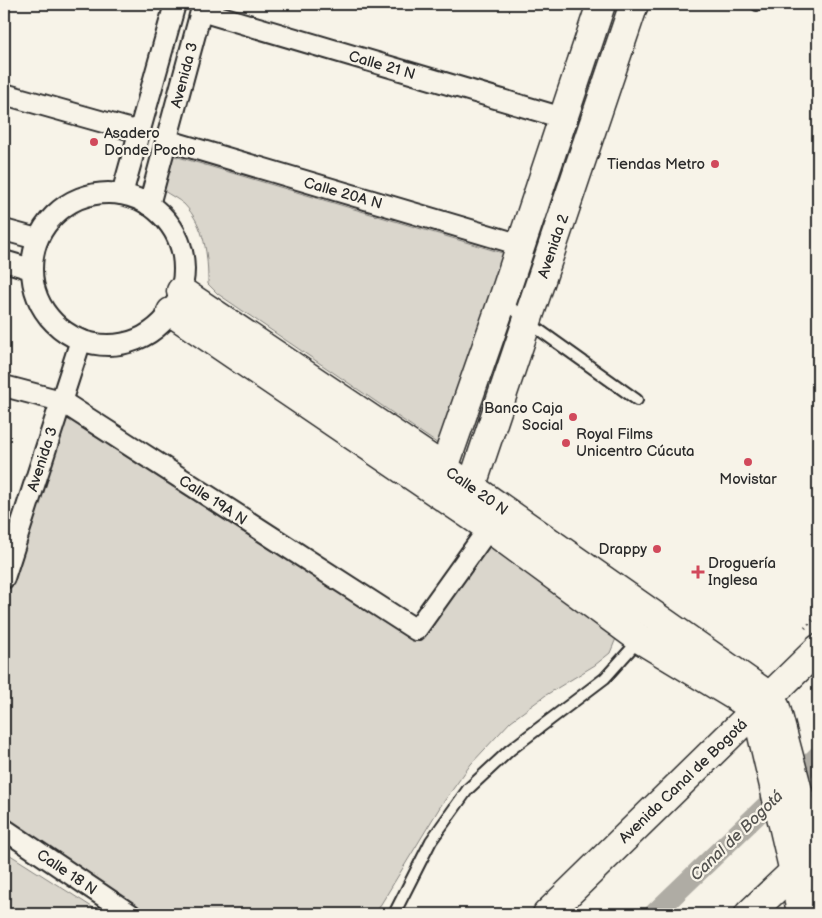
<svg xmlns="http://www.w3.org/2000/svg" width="822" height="918" font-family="'Balsamiq Sans',sans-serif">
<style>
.green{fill:#dad6cc;stroke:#82807c}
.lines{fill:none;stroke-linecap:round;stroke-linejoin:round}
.canal{stroke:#afaca4;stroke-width:21}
.lane-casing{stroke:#2b2b2b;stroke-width:14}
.street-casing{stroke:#2b2b2b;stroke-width:24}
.secondary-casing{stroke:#2b2b2b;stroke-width:31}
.path{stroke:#2b2b2b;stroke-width:3;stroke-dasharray:1 4;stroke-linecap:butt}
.lane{stroke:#f7f3e8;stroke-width:10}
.street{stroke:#f7f3e8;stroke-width:20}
.secondary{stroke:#f7f3e8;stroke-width:28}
.poi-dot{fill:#d1495b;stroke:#f7f3e8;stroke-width:2}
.labels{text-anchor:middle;stroke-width:4.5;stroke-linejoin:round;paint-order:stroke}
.street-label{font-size:15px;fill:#2b2b2b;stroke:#f7f3e8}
.poi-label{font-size:15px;fill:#2b2b2b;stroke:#f7f3e8;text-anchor:start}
.water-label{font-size:16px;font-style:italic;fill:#53524f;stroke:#f7f3e8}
</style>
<rect width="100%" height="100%" fill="#f7f3e8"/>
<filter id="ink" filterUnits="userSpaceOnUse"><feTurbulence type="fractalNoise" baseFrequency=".02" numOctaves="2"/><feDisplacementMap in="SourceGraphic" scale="10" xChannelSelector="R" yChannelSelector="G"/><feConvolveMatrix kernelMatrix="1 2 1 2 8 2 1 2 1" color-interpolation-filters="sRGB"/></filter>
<g filter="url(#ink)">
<g class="green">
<path d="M168,154L506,254L441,446L218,294L208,284C208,255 205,226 184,204C178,199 170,195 164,191L163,173Z"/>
<polygon points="58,413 230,524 416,640 488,536 617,636 610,653 595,665 546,695 511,721 471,764 440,807 375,914 146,914 11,827 4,820 4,613"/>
<polygon points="4,851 103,914 4,914"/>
</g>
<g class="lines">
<polyline class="canal" points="654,914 818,756"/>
<g class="lane-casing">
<g id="lane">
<polyline points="756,4 757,5"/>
<polyline points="505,302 528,322 637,400"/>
<polyline points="394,914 431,841 468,789 510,750 605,678 639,640"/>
</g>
</g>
<g class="street-casing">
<g id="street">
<polyline points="201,11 563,118"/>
<polyline points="4,94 139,132"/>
<polyline points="166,140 521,245"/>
<circle cx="108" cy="269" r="76"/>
<polyline points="122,194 175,4"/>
<polyline points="149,205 203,4"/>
<polyline points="4,230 37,239"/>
<polyline points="4,261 31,269"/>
<polyline points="4,386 61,401 416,630 489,528"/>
<polyline points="4,578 81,340"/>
<polyline points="4,829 130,914"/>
</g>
</g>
<g class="secondary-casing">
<g id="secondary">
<polyline points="181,291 444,468 769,696 776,708 809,832 818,877"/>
<polyline points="171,312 489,528 640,639 756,709 794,872 801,914"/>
<polyline points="444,468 503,299 601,4"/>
<polyline points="471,488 634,4"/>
<polyline points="547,914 818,649"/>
<polyline points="749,914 804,862"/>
</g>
</g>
<polyline class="path" points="805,628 818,615"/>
<use href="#lane" class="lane"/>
<use href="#street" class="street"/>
<use href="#secondary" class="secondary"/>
</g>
</g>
<g class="poi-dot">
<circle cx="94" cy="142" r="5"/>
<circle cx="715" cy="164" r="5"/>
<circle cx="573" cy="417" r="5"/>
<circle cx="566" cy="443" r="5"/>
<circle cx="748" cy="462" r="5"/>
<circle cx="657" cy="549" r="5"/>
<path d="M695.5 564.5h5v5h5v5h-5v5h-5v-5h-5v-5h5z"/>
</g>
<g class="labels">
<g class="street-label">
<text transform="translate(382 65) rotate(16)" y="5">Calle 21 N</text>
<text transform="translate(184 75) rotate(-75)" y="5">Avenida 3</text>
<text transform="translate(343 193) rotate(16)" y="5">Calle 20A N</text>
<text transform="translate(553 246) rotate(-71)" y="5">Avenida 2</text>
<text transform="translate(42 459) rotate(-72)" y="5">Avenida 3</text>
<text transform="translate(477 491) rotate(35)" y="5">Calle 20 N</text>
<text transform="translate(213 500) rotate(33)" y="5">Calle 19A N</text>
<text transform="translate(683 781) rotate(-44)" y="5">Avenida Canal de Bogotá</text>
<text transform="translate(67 872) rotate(34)" y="5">Calle 18 N</text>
</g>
<g class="poi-label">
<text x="104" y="138">Asadero<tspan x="104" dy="17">Donde Pocho</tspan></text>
<text x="705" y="169" text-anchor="end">Tiendas Metro</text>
<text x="563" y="413" text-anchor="end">Banco Caja<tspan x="563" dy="17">Social</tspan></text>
<text x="576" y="439">Royal Films<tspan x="576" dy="17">Unicentro Cúcuta</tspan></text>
<text x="748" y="484" text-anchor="middle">Movistar</text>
<text x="647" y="554" text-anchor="end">Drappy</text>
<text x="708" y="568">Droguería<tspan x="708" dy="17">Inglesa</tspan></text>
</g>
<g class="water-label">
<text transform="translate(736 835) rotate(-44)" y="6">Canal de Bogotá</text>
</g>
</g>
<rect width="822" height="918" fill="none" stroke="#f7f3e8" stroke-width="20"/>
<rect x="10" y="10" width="802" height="898" fill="none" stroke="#2b2b2b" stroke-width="2" filter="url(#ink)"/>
</svg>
